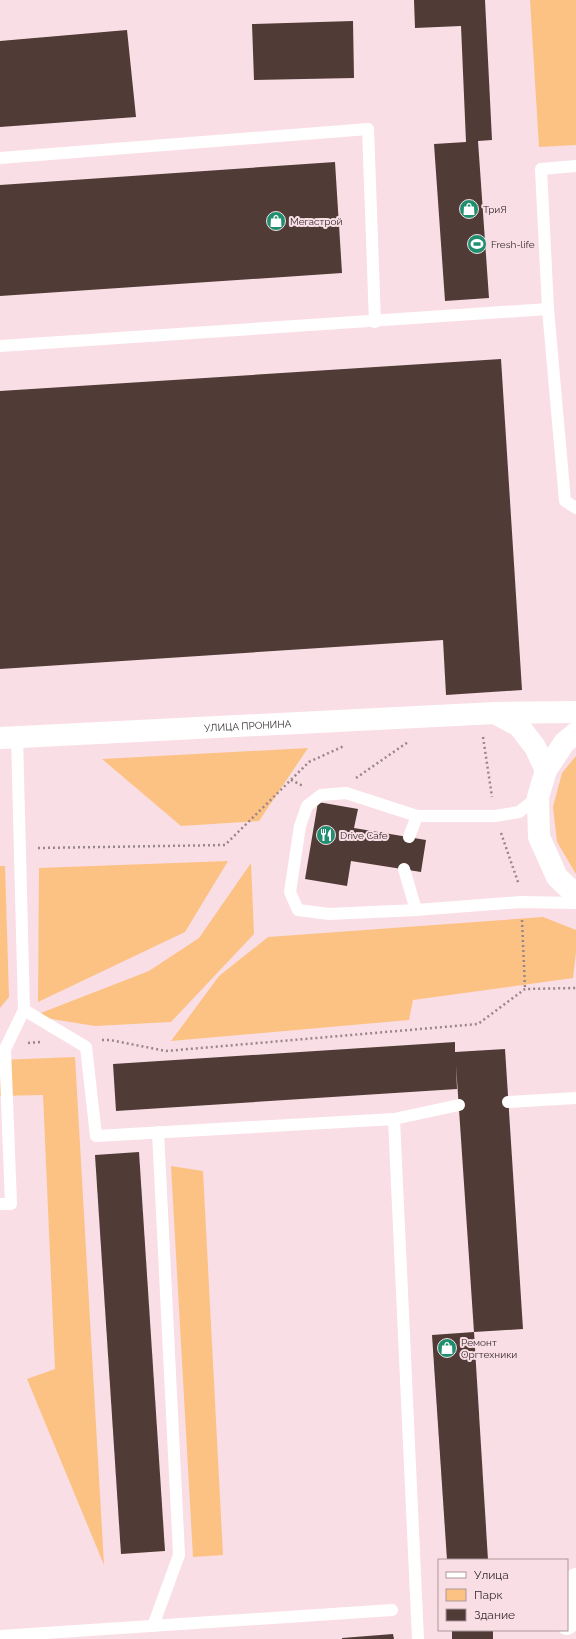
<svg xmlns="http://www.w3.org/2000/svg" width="576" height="1639" font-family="Raleway,sans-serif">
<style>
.green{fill:#fcc284}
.building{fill:#503b36}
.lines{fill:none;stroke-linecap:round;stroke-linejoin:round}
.path{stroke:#99868b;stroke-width:2.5;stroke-dasharray:2 3;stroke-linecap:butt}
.lane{stroke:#fff;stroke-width:12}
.secondary{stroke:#fff;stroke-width:22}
.labels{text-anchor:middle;stroke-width:4;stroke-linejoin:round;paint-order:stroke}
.poi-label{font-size:10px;fill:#372d2f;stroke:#fadee5;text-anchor:start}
.street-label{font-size:10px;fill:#372d2f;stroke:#fadee5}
</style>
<rect width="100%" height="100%" fill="#fadee5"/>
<g class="green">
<polygon points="530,0 576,0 576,145 539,147"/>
<polygon points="308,748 259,821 181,826 102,759"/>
<polygon points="576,756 576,874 557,842 553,807 562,773"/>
<polygon points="228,861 185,932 38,1002 39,868"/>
<polygon points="251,863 254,934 171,1022 95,1026 33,1016 149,971 199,938"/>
<polygon points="0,866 5,866 9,997 0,1008"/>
<polygon points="543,917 576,930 576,952 573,978 413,1000 409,1020 171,1041 219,976 268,937"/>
<polygon points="75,1057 104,1565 27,1379 55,1369 43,1095 0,1096 0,1060"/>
<polygon points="171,1166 203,1171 223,1555 193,1557"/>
</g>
<g class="building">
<polygon points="414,0 485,0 492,140 478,141 489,298 445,301 434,144 466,142 461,26 415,28"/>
<polygon points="353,21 354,78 254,80 252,24"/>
<polygon points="127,30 136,117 0,127 0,41"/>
<polygon points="335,162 342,273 0,296 0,185"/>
<polygon points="501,359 522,690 446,695 443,640 0,669 0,391"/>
<polygon points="318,802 358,809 354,828 426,840 421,872 351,861 347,886 305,879"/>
<polygon points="455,1042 455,1052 505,1049 523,1329 474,1332 456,1065 457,1089 116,1111 113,1064"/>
<polygon points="139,1152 165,1551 121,1554 95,1155"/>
<polygon points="474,1332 488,1560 447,1560 432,1335"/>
<rect x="452" y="1630" width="41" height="9"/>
<polygon points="393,1634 394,1639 342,1639 342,1638"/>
</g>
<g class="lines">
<g class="path">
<polyline points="483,737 492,797"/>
<polyline points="356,778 408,742"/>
<polyline points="291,780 303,786"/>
<polyline points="501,833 519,885"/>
<polyline points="38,848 225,845 309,762 344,746"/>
<polyline points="522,920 525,989"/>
<polyline points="102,1040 110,1040 166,1051 478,1024 525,989 576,988"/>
<polyline points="28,1043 41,1042"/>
</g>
<g class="lane">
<polyline points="0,158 368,129 375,322"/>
<polyline points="576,166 541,169 548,309 565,501 576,508"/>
<polyline points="0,346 548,309"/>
<polyline points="17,737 24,1010 86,1047 96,1136 394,1119 418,1639"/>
<polyline points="409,837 417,816 495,816 519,812 538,797"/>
<polyline points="404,869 416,910 521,902 576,903"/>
<polyline points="416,910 329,914 298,910 290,892 300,826 307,806 321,795 346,793 417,816"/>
<polyline points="508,1102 576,1098"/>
<polyline points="394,1119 459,1105"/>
<polyline points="0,1204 11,1204 5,1049 24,1010"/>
<polyline points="153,1626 179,1555 158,1132"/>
<polyline points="0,1636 392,1610"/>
</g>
<g class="secondary">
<polyline points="495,713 519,726 535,747 546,770"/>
<polyline points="576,733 564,743 546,770 538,797 539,837 557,877 576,895"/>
<path id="s1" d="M0,738L495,713L576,712"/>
<polyline points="567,1624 571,1589 576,1579"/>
</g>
</g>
<defs>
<g id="shop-disc" transform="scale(1)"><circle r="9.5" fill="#1f8f6f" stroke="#fadee5"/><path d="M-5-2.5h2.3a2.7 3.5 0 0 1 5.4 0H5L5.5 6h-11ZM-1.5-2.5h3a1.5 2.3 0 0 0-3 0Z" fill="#fff"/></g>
<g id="stadium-disc" transform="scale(1)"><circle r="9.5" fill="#1f8f6f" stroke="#fadee5"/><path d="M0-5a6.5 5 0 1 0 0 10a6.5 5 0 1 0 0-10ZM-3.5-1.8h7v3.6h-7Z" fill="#fff"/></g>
<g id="restaurant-disc" transform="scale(1)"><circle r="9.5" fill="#1f8f6f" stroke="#fadee5"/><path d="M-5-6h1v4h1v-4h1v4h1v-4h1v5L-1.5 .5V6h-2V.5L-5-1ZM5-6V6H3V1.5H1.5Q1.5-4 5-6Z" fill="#fff"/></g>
</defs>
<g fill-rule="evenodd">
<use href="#shop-disc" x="469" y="209"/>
<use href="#shop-disc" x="276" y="221"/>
<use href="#stadium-disc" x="477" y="244"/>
<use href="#restaurant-disc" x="326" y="835"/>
<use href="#shop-disc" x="447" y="1348"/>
</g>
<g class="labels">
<g class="poi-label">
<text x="483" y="213">ТриЯ</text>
<text x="290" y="225">Мегастрой</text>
<text x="491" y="248">Fresh-life</text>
<text x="340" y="839">Drive Cafe</text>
<text x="461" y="1346">Ремонт<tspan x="461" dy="12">Оргтехники</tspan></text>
</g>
<g class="street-label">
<text dy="4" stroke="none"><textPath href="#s1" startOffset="248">УЛИЦА ПРОНИНА</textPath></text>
</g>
</g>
<rect x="438" y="1559" width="130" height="72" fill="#fadee5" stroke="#ac979c"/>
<rect x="446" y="1572" width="20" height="6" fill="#ffffff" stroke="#ac979c"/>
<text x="474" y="1579" font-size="12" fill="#372d2f">Улица</text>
<rect x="446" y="1589" width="20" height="12" fill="#fcc284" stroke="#ac979c"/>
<text x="474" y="1599" font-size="12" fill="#372d2f">Парк</text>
<rect x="446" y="1609" width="20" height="12" fill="#503b36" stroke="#ac979c"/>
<text x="474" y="1619" font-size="12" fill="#372d2f">Здание</text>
</svg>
